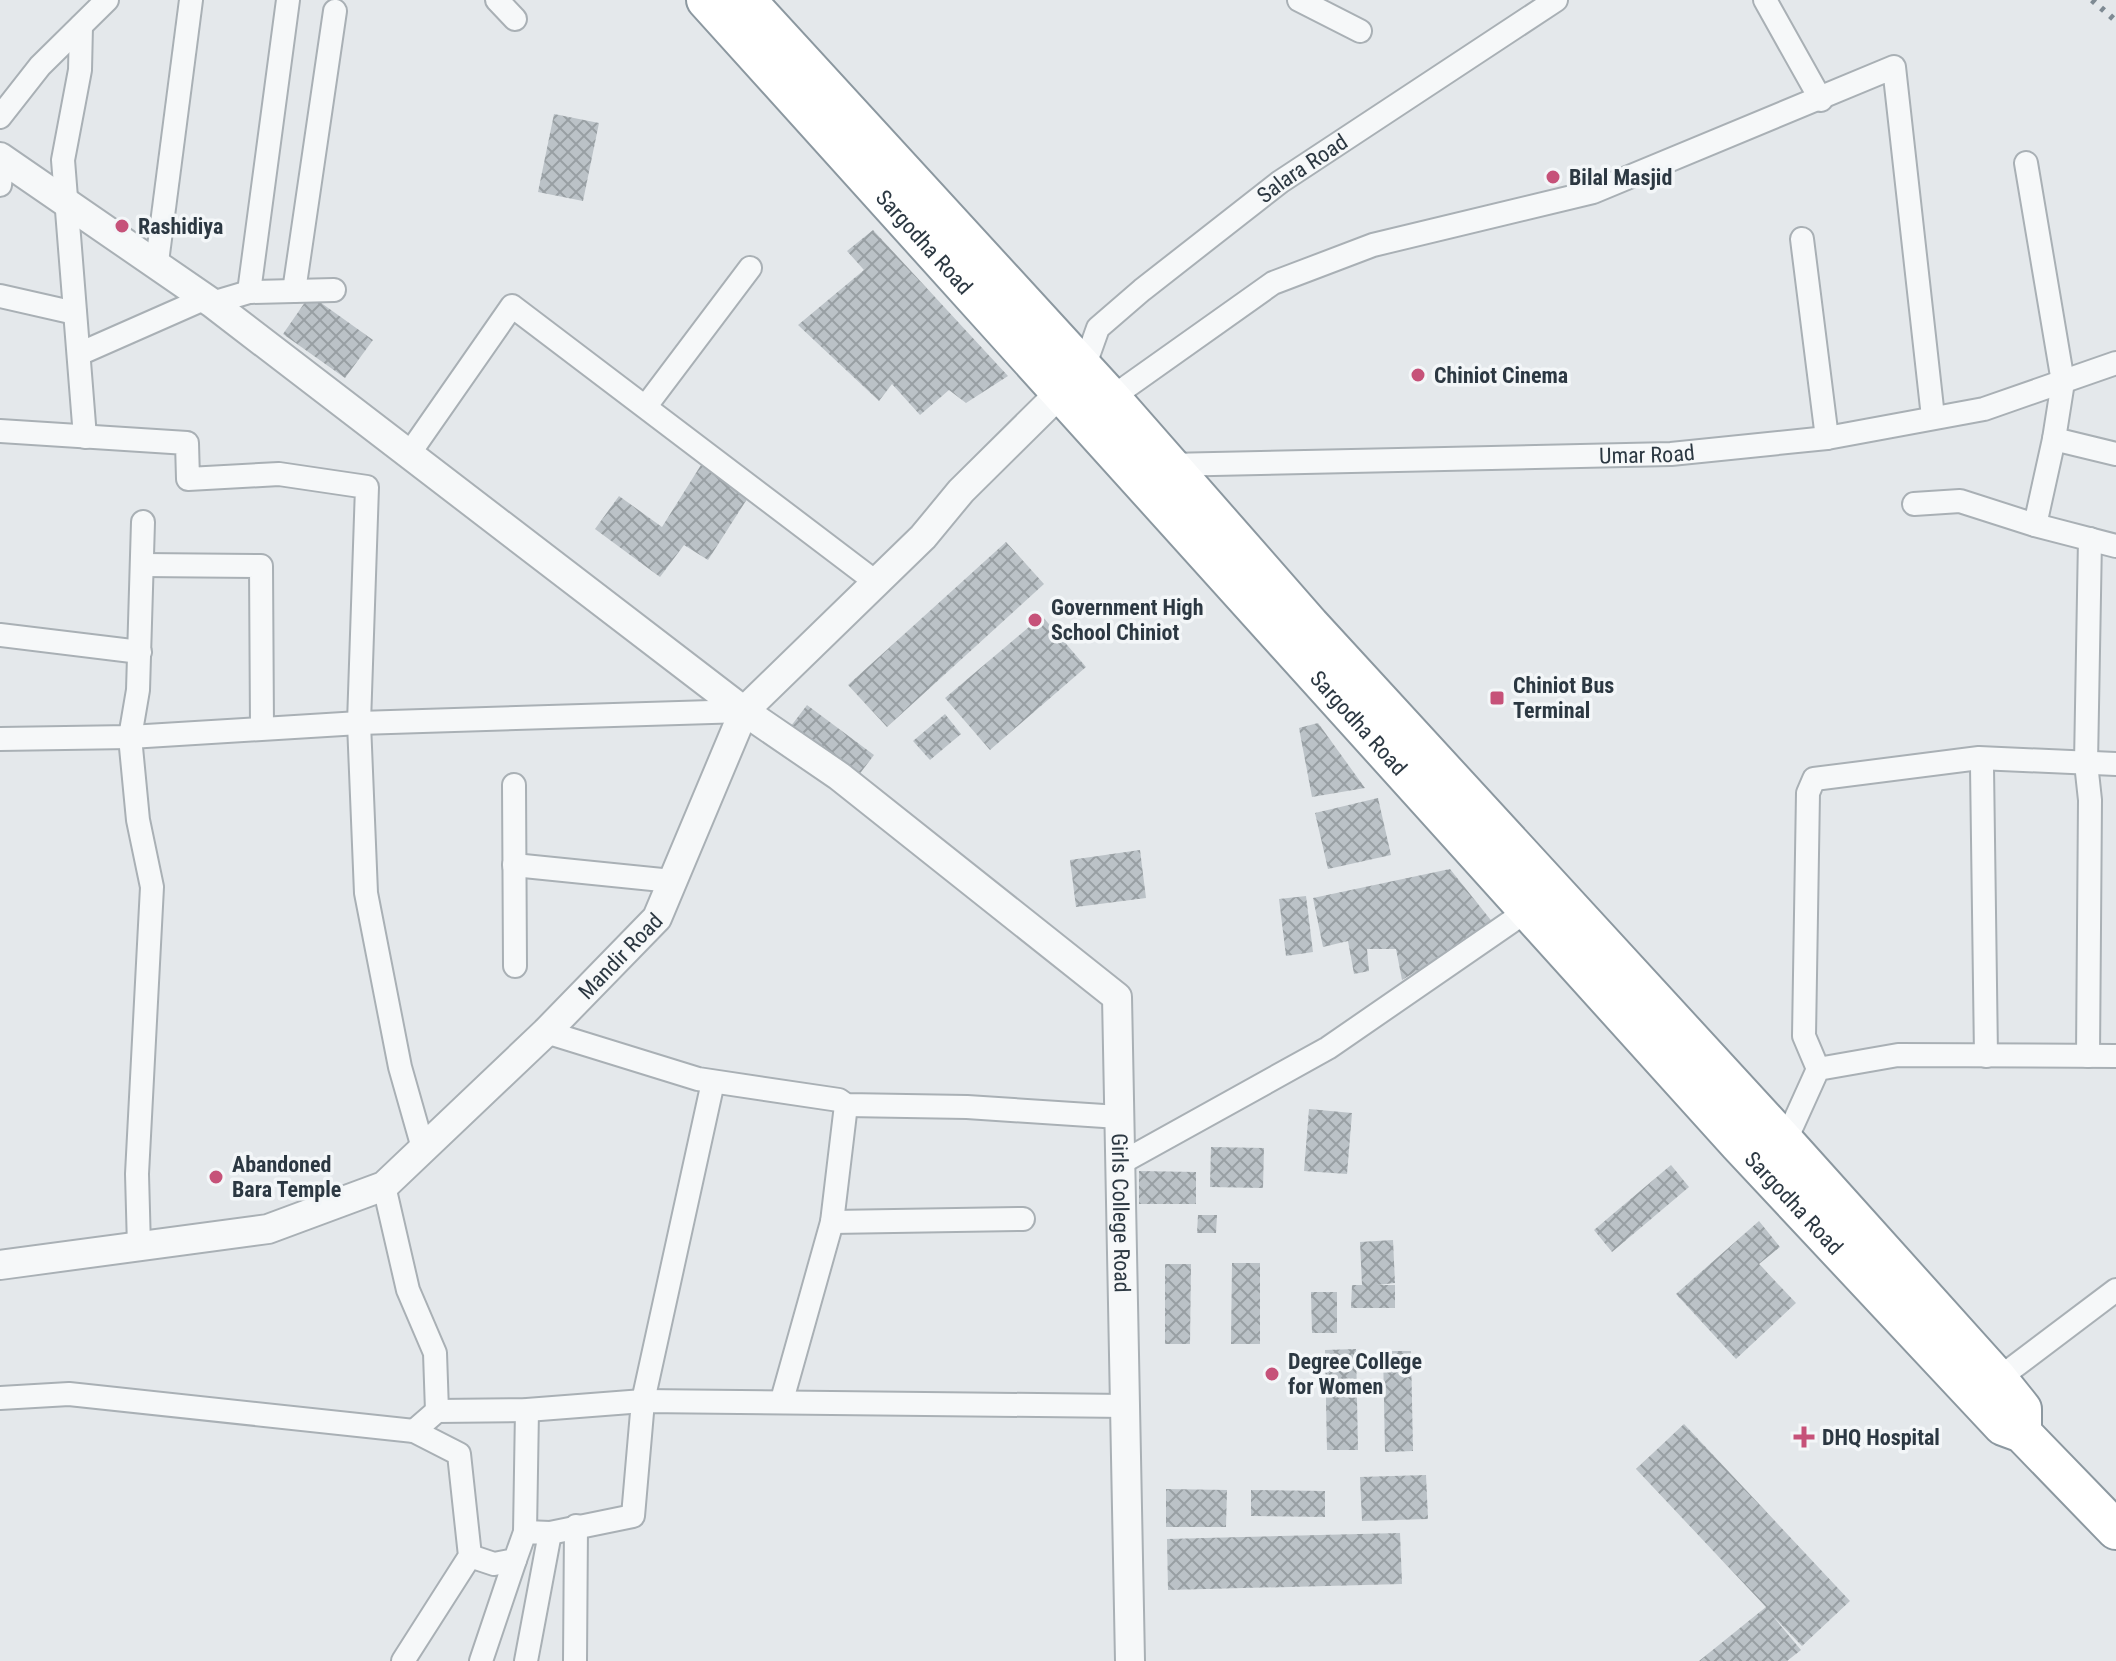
<svg xmlns="http://www.w3.org/2000/svg" width="2116" height="1661" font-family="'Roboto Condensed',sans-serif">
<style>
.building{fill:url(#building-cross-hatch)}
.lines{fill:none;stroke-linecap:round;stroke-linejoin:round}
.minor-casing{stroke:#a9b0b5;stroke-width:26}
.tertiary-casing{stroke:#a9b0b5;stroke-width:32}
.trunk-casing{stroke:#8c98a0;stroke-width:42}
.minor{stroke:#f6f8f9;stroke-width:22}
.tertiary{stroke:#f6f8f9;stroke-width:28}
.trunk{stroke:#fff;stroke-width:38}
.rail{stroke:#7e8a93;stroke-width:6;stroke-dasharray:4 8;stroke-linecap:butt}
.poi-dot{fill:#c65279;stroke:#f3f6f8;stroke-width:3}
.labels{text-anchor:middle;stroke-width:7;stroke-linejoin:round;paint-order:stroke}
.street-label{font-size:22px;fill:#2c3842;stroke:#f3f6f8}
.poi-label{font-size:22px;font-weight:bold;fill:#2c3842;stroke:#f3f6f8;text-anchor:start}
</style>
<defs>
<pattern id="building-cross-hatch" width="8" height="8" patternUnits="userSpaceOnUse" patternTransform="scale(2)"><rect width="8" height="8" fill="#bbc2c7"/><path d="M0 0l8 8M0 8l8-8" fill="none" stroke="#989fa3"/></pattern>
</defs>
<rect width="100%" height="100%" fill="#e4e8eb"/>
<g class="building">
<polygon points="554,114 599,123 583,201 538,192"/>
<polygon points="873,230 1008,376 966,403 949,390 920,415 892,384 879,401 798,325 864,270 847,251"/>
<polygon points="310,295 373,340 345,378 283,334"/>
<polygon points="701,465 749,496 708,560 684,545 660,577 595,529 619,496 662,527"/>
<polygon points="1006,542 1044,584 887,727 848,685"/>
<polygon points="1042,616 1086,667 990,750 945,698"/>
<polygon points="807,705 874,755 858,776 791,726"/>
<polygon points="945,714 961,734 930,760 913,741"/>
<polygon points="1318,723 1365,788 1312,797 1299,728"/>
<polygon points="1378,798 1391,855 1328,869 1315,813"/>
<polygon points="1140,850 1146,898 1076,907 1070,860"/>
<polygon points="1450,869 1494,924 1402,980 1396,949 1367,949 1369,971 1354,974 1348,941 1323,947 1313,898"/>
<polygon points="1306,896 1313,952 1286,956 1279,899"/>
<polygon points="1309,1109 1352,1113 1347,1174 1304,1171"/>
<polygon points="1211,1147 1264,1148 1263,1188 1210,1187"/>
<polygon points="1671,1165 1689,1187 1612,1252 1594,1230"/>
<polygon points="1139,1171 1196,1172 1196,1204 1139,1204"/>
<polygon points="1198,1215 1217,1215 1216,1233 1197,1233"/>
<polygon points="1759,1221 1780,1247 1759,1264 1796,1303 1736,1359 1676,1294"/>
<polygon points="1393,1240 1395,1283 1377,1285 1395,1285 1395,1308 1351,1308 1352,1285 1362,1285 1360,1242"/>
<polygon points="1232,1263 1260,1263 1260,1344 1231,1344"/>
<polygon points="1165,1264 1191,1264 1190,1344 1165,1344"/>
<polygon points="1311,1292 1337,1292 1337,1333 1312,1333"/>
<polygon points="1356,1349 1358,1450 1327,1450 1325,1350"/>
<polygon points="1383,1351 1411,1351 1413,1451 1385,1452"/>
<polygon points="1684,1424 1850,1601 1802,1646 1771,1614 1801,1650 1787,1661 1699,1661 1766,1607 1636,1469"/>
<polygon points="1426,1475 1428,1519 1362,1521 1360,1477"/>
<polygon points="1166,1489 1227,1490 1226,1527 1166,1527"/>
<polygon points="1251,1490 1325,1491 1325,1517 1251,1516"/>
<polygon points="1400,1533 1402,1584 1168,1590 1167,1539"/>
</g>
<g class="lines">
<g class="minor-casing">
<g id="minor">
<polyline points="497,0 515,19"/>
<polyline points="1299,0 1360,31"/>
<polyline points="1765,0 1821,100"/>
<polyline points="81,26 80,70 63,160 85,437"/>
<polyline points="0,117 40,66 107,0"/>
<polyline points="2026,163 2063,382 2054,439 2116,454"/>
<polyline points="0,185 3,158"/>
<polyline points="1802,239 1827,438"/>
<polyline points="157,262 191,0"/>
<polyline points="294,291 335,11"/>
<polyline points="249,292 288,0"/>
<polyline points="0,296 75,313"/>
<polyline points="212,303 249,292 334,290"/>
<polyline points="79,354 206,298"/>
<path id="s1" d="M1083,370L1098,328L1142,290L1280,182L1556,0"/>
<polyline points="1111,398 1273,283 1373,245 1593,192 1894,67 1933,417"/>
<polyline points="646,406 750,268"/>
<polyline points="0,431 187,443 188,479 279,474 367,487 359,723 366,893 400,1067 423,1148"/>
<polyline points="409,454 512,306 877,583"/>
<path id="s2" d="M1167,465L1671,454L1827,438L1984,409L2116,363"/>
<polyline points="1914,504 1960,501 2035,525 2054,439"/>
<polyline points="2035,525 2116,546"/>
<polyline points="142,565 261,566 262,728"/>
<polyline points="0,635 140,652"/>
<polyline points="0,739 130,737 359,723 744,711"/>
<polyline points="1982,767 1986,1056"/>
<polyline points="514,785 515,966"/>
<polyline points="514,865 672,881"/>
<polyline points="546,1032 698,1079 839,1100 846,1105 967,1107 1119,1117"/>
<polyline points="2088,1056 2090,800 2086,763 2090,539"/>
<polyline points="1818,1069 1804,1036 1808,793 1814,779 1979,758 2116,764"/>
<polyline points="1785,1142 1818,1069 1898,1055 2116,1056"/>
<polyline points="1119,1164 1328,1048 1528,910"/>
<polyline points="384,1186 408,1290 435,1353 437,1411"/>
<polyline points="832,1222 1023,1219"/>
<polyline points="139,1247 137,1174 152,887 138,820 130,737 138,690 143,522"/>
<polyline points="1998,1379 2116,1290"/>
<polyline points="0,1398 69,1394 414,1431 459,1454 470,1556 403,1661"/>
<polyline points="782,1400 832,1222 846,1105"/>
<polyline points="414,1431 437,1411 527,1410 643,1401 1126,1406"/>
<polyline points="525,1532 527,1410"/>
<polyline points="470,1556 494,1564 515,1560 525,1532 550,1533 633,1516 643,1401 713,1082"/>
<polyline points="481,1661 515,1560"/>
<polyline points="526,1661 550,1533"/>
<polyline points="575,1661 576,1526"/>
</g>
</g>
<g class="tertiary-casing">
<g id="tertiary">
<path id="s3" d="M0,157L212,303L744,711L839,776L1117,997L1130,1661"/>
<path id="s4" d="M0,1265L268,1229L384,1186L546,1032L657,918L744,711L923,537L961,491L1059,394"/>
</g>
</g>
<g class="trunk-casing">
<g id="trunk">
<path id="s5" d="M706,0L1739,1144L2003,1426L2022,1433L2116,1530"/>
<polyline points="746,0 1111,398 1310,625 1785,1142 1998,1379 2022,1409 2022,1433"/>
</g>
</g>
<use href="#minor" class="minor"/>
<use href="#tertiary" class="tertiary"/>
<use href="#trunk" class="trunk"/>
<polyline class="rail" points="2092,0 2116,21"/>
</g>
<g class="poi-dot">
<circle cx="1553" cy="177" r="8"/>
<circle cx="122" cy="226" r="8"/>
<circle cx="1418" cy="375" r="8"/>
<circle cx="1035" cy="620" r="8"/>
<rect x="1489" y="690" width="16" height="16" rx="4"/>
<circle cx="216" cy="1177" r="8"/>
<circle cx="1272" cy="1374" r="8"/>
<path d="M1800 1425h8v8h8v8h-8v8h-8v-8h-8v-8h8z"/>
</g>
<g class="labels">
<g class="street-label">
<text dy="8" stroke="none"><textPath href="#s1" startOffset="304">Salara Road</textPath></text>
<text dy="8" stroke="none"><textPath href="#s5" startOffset="326">Sargodha Road</textPath></text>
<text dy="8" stroke="none"><textPath href="#s2" startOffset="480">Umar Road</textPath></text>
<text dy="8" stroke="none"><textPath href="#s5" startOffset="974">Sargodha Road</textPath></text>
<text dy="8" stroke="none"><textPath href="#s4" startOffset="724">Mandir Road</textPath></text>
<text dy="8" stroke="none"><textPath href="#s5" startOffset="1622">Sargodha Road</textPath></text>
<text dy="8" stroke="none"><textPath href="#s3" startOffset="1614">Girls College Road</textPath></text>
</g>
<g class="poi-label">
<text x="1569" y="185">Bilal Masjid</text>
<text x="138" y="234">Rashidiya</text>
<text x="1434" y="383">Chiniot Cinema</text>
<text x="1051" y="615">Government High<tspan x="1051" dy="25">School Chiniot</tspan></text>
<text x="1513" y="693">Chiniot Bus<tspan x="1513" dy="25">Terminal</tspan></text>
<text x="232" y="1172">Abandoned<tspan x="232" dy="25">Bara Temple</tspan></text>
<text x="1288" y="1369">Degree College<tspan x="1288" dy="25">for Women</tspan></text>
<text x="1822" y="1445">DHQ Hospital</text>
</g>
</g>
</svg>
